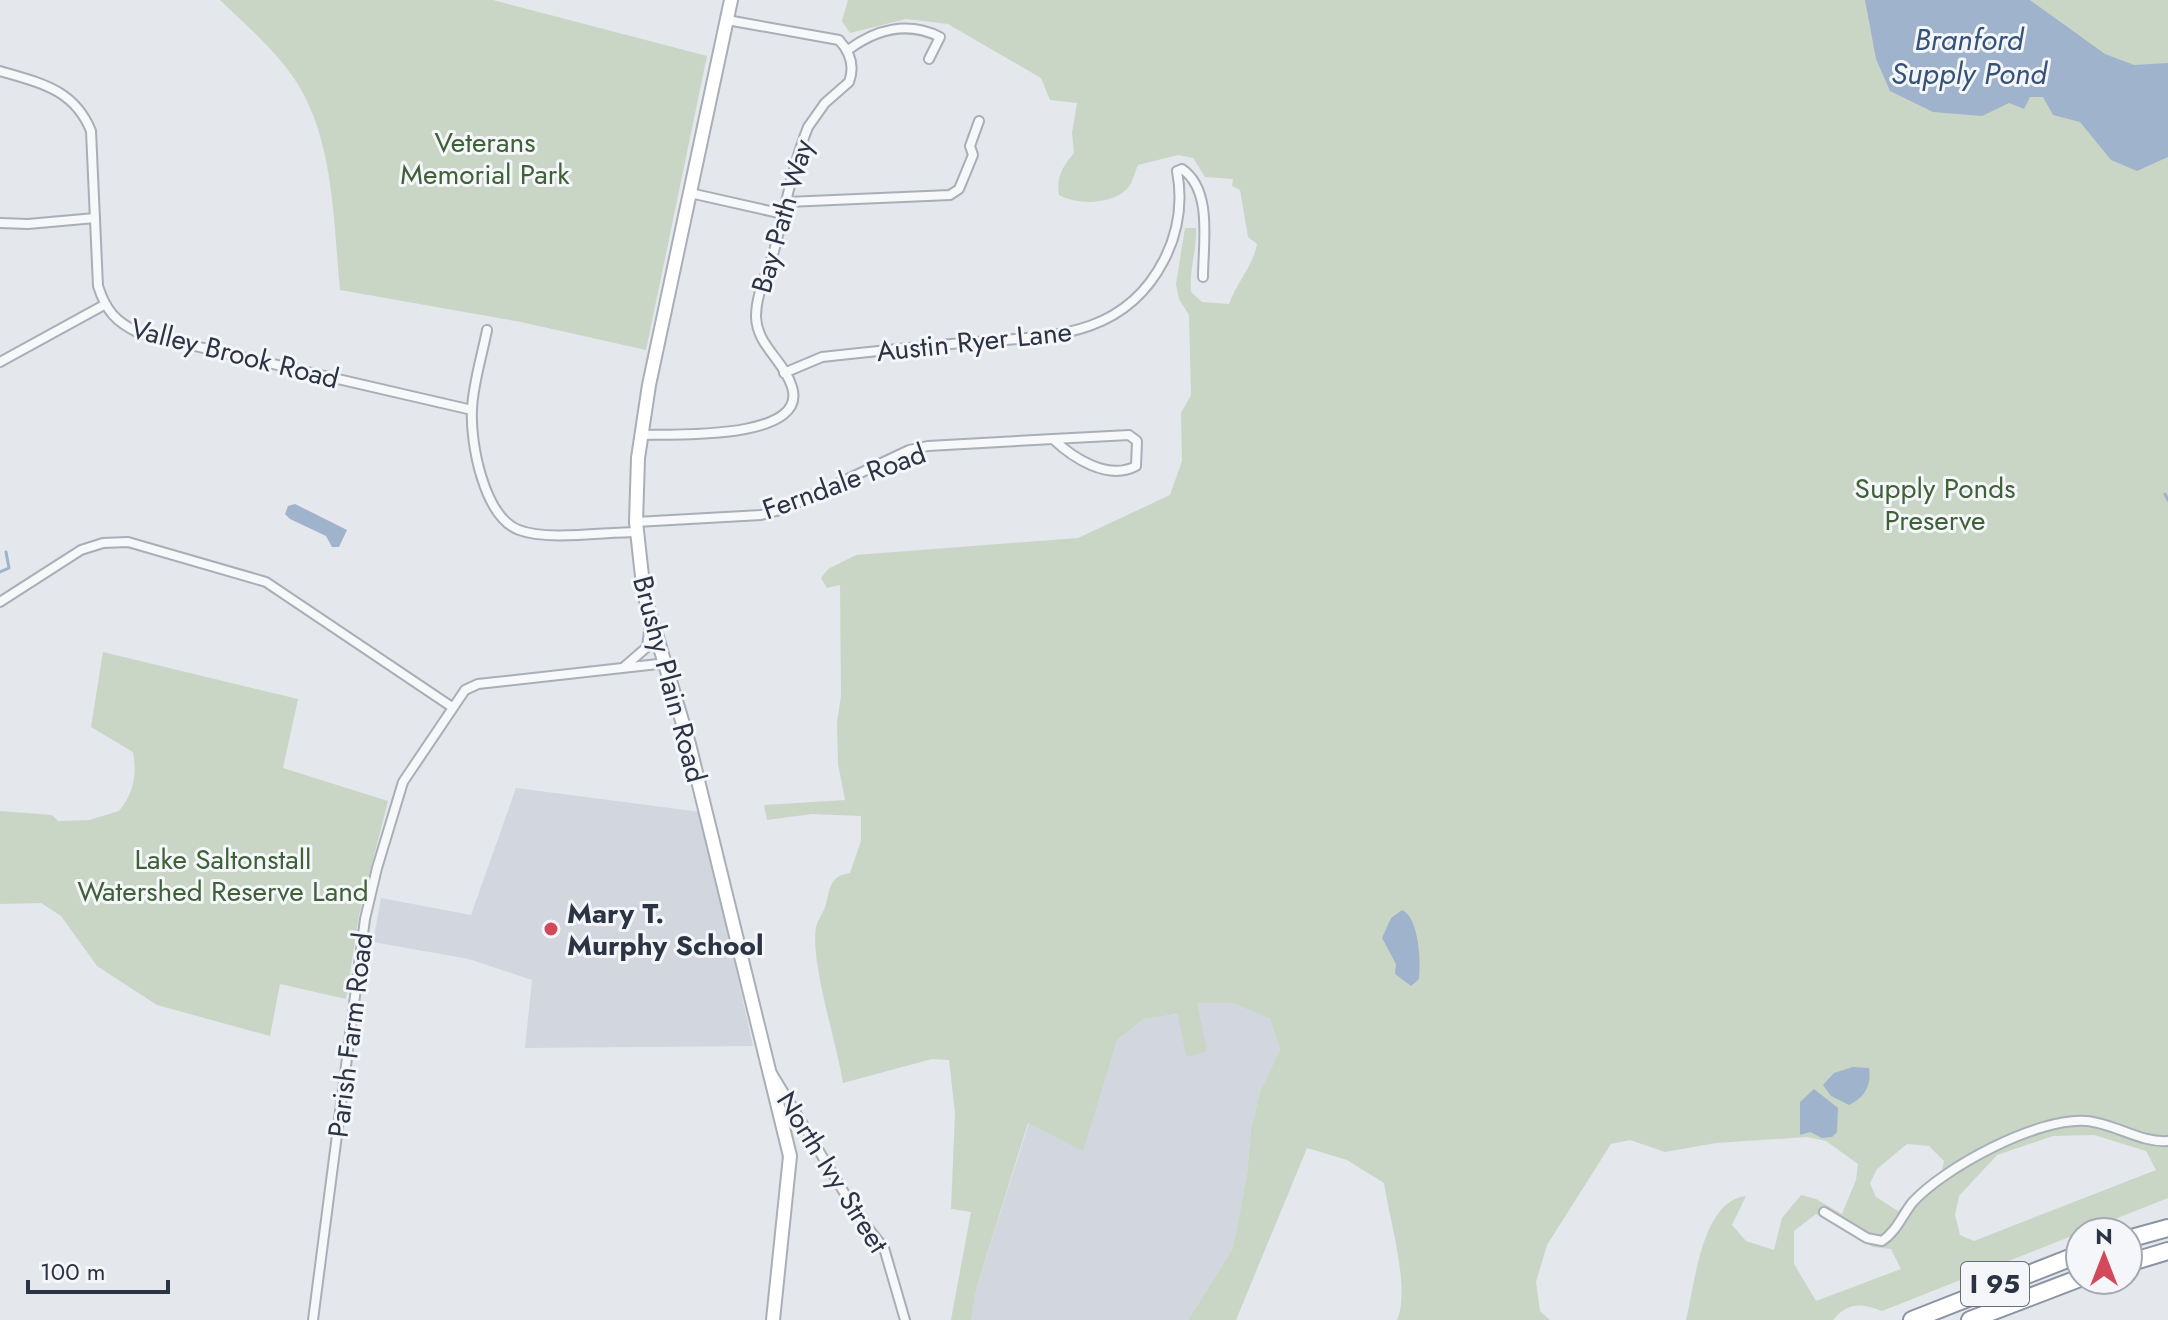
<svg xmlns="http://www.w3.org/2000/svg" width="2168" height="1320" font-family="Jost,sans-serif">
<style>
.built{fill:#d2d6de}
.green{fill:#c9d6c5;fill-rule:evenodd}
.water{fill:#9fb4cc}
.lines{fill:none;stroke-linecap:round;stroke-linejoin:round}
.stream{stroke:#9fb4cc;stroke-width:3}
.street-casing{stroke:#a9aeb7;stroke-width:12}
.secondary-casing{stroke:#a9aeb7;stroke-width:16}
.highway-casing{stroke:#8b94a3;stroke-width:20}
.street{stroke:#f7f8fa;stroke-width:8}
.secondary{stroke:#fff;stroke-width:12}
.highway{stroke:#fff;stroke-width:16}
.poi-dot{fill:#d1495b;stroke:#f4f6f9;stroke-width:3}
.labels{text-anchor:middle;stroke-width:6;stroke-linejoin:round;paint-order:stroke}
.shield{fill:#f4f6f9;stroke:#676e7b;stroke-width:2}
.shield-label{font-size:26px;font-weight:bold;fill:#2b3445}
.park-label{font-size:28px;fill:#3f6138;stroke:#f4f6f9}
.street-label{font-size:28px;fill:#2b3445;stroke:#f4f6f9}
.poi-label{font-size:28px;font-weight:bold;fill:#2b3445;stroke:#f4f6f9;text-anchor:start}
.water-label{font-size:30px;font-style:italic;fill:#34527a;stroke:#f4f6f9}
</style>
<rect width="100%" height="100%" fill="#e4e7ec"/>
<g class="built">
<polygon points="516,788 701,812 753,1046 525,1048 532,980 469,959 373,942 381,898 471,915"/>
<polygon points="1196,1003 1232,1003 1270,1019 1280,1050 1260,1091 1251,1129 1247,1174 1233,1248 1188,1320 971,1320 977,1286 1029,1123 1102,1085 1117,1040 1144,1019 1179,1014 1186,1057"/>
</g>
<g class="green">
<path d="M220,0H493L707,56L646,350L521,322L340,290C334,228 334,154 305,97C286,59 250,29 220,0Z"/>
<path d="M848,0H2168V1198L1882,1311C1862,1303 1848,1302 1833,1320H1686C1695,1285 1701,1201 1746,1196L1732,1225L1746,1241L1774,1250L1782,1218L1801,1195L1816,1199L1842,1214L1856,1180L1858,1164L1826,1141L1807,1137L1716,1143L1665,1152L1630,1140L1611,1144L1547,1245L1536,1282L1540,1311L1550,1320H1397C1411,1289 1389,1218 1384,1183L1347,1160L1307,1148L1236,1320H1188L1233,1248L1247,1174L1251,1129L1260,1091L1280,1050L1270,1019L1232,1003H1197L1207,1051L1186,1057L1178,1014L1144,1019L1117,1040L1083,1151L1028,1123L977,1286L971,1320H951L971,1212L951,1209L955,1113L949,1060L932,1059L843,1083C837,1043 810,963 816,927C818,919 824,912 826,904C830,888 830,876 850,873L861,841V816L812,814L767,820L764,805L845,800L838,764L837,722L841,696L840,585L827,588L821,578L828,569L856,555L1078,538L1170,495L1182,461L1181,413L1191,395L1189,315L1179,299L1176,284L1185,228H1196C1197,250 1189,270 1191,292L1202,302L1229,304C1237,282 1253,266 1257,244L1248,237L1240,190L1232,186L1233,179L1205,177L1193,158L1178,155L1138,165C1135,172 1132,184 1127,189C1111,205 1076,205 1059,195C1056,177 1063,166 1074,153L1072,133L1077,103L1050,100L1041,78L948,24L906,19L850,33L842,21ZM2094,1135L2146,1151L2156,1170L1974,1241L1960,1235L1955,1215L1959,1196L1997,1155L2053,1136ZM1907,1144L1929,1146L1944,1161L1941,1175L1925,1184L1898,1211L1876,1197L1870,1183L1877,1169ZM1816,1214L1873,1247L1891,1249L1901,1269L1816,1301L1794,1264V1231Z"/>
<path d="M103,652L298,699L283,768L388,801L359,915L346,999L280,984L270,1036L157,1005L97,966L61,916L41,903L0,904V811L52,815L58,821L89,820L119,811C134,793 137,774 133,752L91,727Z"/>
</g>
<g class="water">
<polygon points="1865,0 2030,0 2105,54 2134,65 2168,63 2168,157 2137,171 2111,160 2080,122 2053,115 2043,97 2030,97 2024,109 2009,103 1982,116 1933,112 1890,91 1876,59"/>
<polygon points="295,504 347,530 339,547 332,547 326,536 290,519 285,514 288,506"/>
<path d="M1402,910C1419,917 1421,962 1419,979L1411,986L1395,974L1396,964L1382,938L1391,918Z"/>
<path d="M1853,1067L1869,1068C1872,1085 1864,1098 1849,1105L1831,1096L1823,1085L1834,1073Z"/>
<polygon points="1814,1089 1838,1108 1837,1132 1832,1137 1822,1138 1810,1132 1800,1135 1800,1102"/>
</g>
<g class="lines">
<g class="stream">
<polyline points="2165,494 2168,500"/>
<polyline points="0,572 9,568 6,552"/>
</g>
<g class="street-casing">
<g id="street">
<path d="M848,50C876,29 908,21 940,37L929,59"/>
<path d="M0,71C40,83 74,89 91,131L98,286C106,311 116,322 139,333L472,410"/>
<polyline points="690,193 783,214"/>
<polyline points="787,202 950,195 959,189 973,155 970,146 979,121"/>
<polyline points="0,223 28,224 95,218"/>
<path d="M487,330C482,356 473,384 472,409C470,443 484,517 519,530C548,541 604,532 636,532"/>
<polyline points="0,362 104,305"/>
<path d="M784,373L822,357C868,352 915,347 962,343C1043,336 1122,342 1164,260C1179,231 1183,203 1177,171L1182,169C1213,190 1203,244 1203,277"/>
<path d="M640,435C670,434 809,441 792,387C784,360 757,346 756,317C756,294 767,273 774,251C785,210 792,167 808,127L825,103L849,82C855,66 850,52 839,40L727,20"/>
<path d="M1129,435L1137,441L1136,466C1108,481 1073,458 1053,439Z"/>
<polyline points="636,522 761,515 784,509 909,450 928,446 1053,439"/>
<polyline points="0,602 81,550 103,543 128,542 266,582 452,707"/>
<polyline points="624,667 647,647 650,624"/>
<polyline points="772,1073 857,1214 884,1248 905,1320"/>
<path d="M1824,1212L1867,1238L1882,1241C1896,1232 1902,1216 1912,1203C1943,1168 2038,1117 2086,1121C2114,1123 2140,1143 2168,1141"/>
<polyline points="313,1320 365,919 377,868 403,782 465,690 478,684 667,663"/>
</g>
</g>
<g class="secondary-casing">
<polyline id="secondary" points="731,0 649,385 638,458 636,522 644,594 689,744 790,1156 773,1320"/>
</g>
<g class="highway-casing">
<g id="highway">
<polyline points="2128,1239 2168,1228"/>
<polyline points="2128,1263 2168,1251"/>
<polyline points="1912,1320 2080,1254"/>
<polyline points="1970,1320 2080,1278"/>
</g>
</g>
<use href="#street" class="street"/>
<use href="#secondary" class="secondary"/>
<use href="#highway" class="highway"/>
</g>
<circle class="poi-dot" cx="551" cy="929" r="8"/>
<g class="labels">
<rect class="shield" x="1961" y="1262" width="68" height="44" rx="6"/>
<g class="shield-label">
<text x="1995" y="1293">I 95</text>
</g>
<g class="park-label">
<text x="485" y="152">Veterans<tspan x="485" dy="32">Memorial Park</tspan></text>
<text x="1935" y="498">Supply Ponds<tspan x="1935" dy="32">Preserve</tspan></text>
<text x="223" y="869">Lake Saltonstall<tspan x="223" dy="32">Watershed Reserve Land</tspan></text>
</g>
<g class="street-label">
<text transform="translate(782 216) rotate(-74)" y="10">Bay Path Way</text>
<text transform="translate(974 341) rotate(-6)" y="10">Austin Ryer Lane</text>
<text transform="translate(235 353) rotate(14)" y="10">Valley Brook Road</text>
<text transform="translate(844 481) rotate(-20)" y="10">Ferndale Road</text>
<text transform="translate(670 679) rotate(75)" y="10">Brushy Plain Road</text>
<text transform="translate(350 1035) rotate(-83)" y="10">Parish Farm Road</text>
<text transform="translate(833 1172) rotate(58)" y="10">North Ivy Street</text>
</g>
<g class="poi-label">
<text x="567" y="923">Mary T.<tspan x="567" dy="32">Murphy School</tspan></text>
</g>
<g class="water-label">
<text x="1969" y="50">Branford<tspan x="1969" dy="34">Supply Pond</tspan></text>
</g>
</g>
<g transform="translate(2104 1256)"><circle r="38" fill="#f4f6f9" stroke="#a4a8b1" stroke-width="2"/>
<path d="M0-6L14 30L0 20L-14 30Z" fill="#d1495b"/>
<text y="-12" font-size="22" font-weight="bold" text-anchor="middle" fill="#2b3445">N</text>
</g>
<path d="M28 1280v12h140v-12" fill="none" stroke="#2b3445" stroke-width="4"/>
<text x="40" y="1280" font-size="24" fill="#2b3445" stroke="#f4f6f9" stroke-width="6" paint-order="stroke">100 m</text>
</svg>
